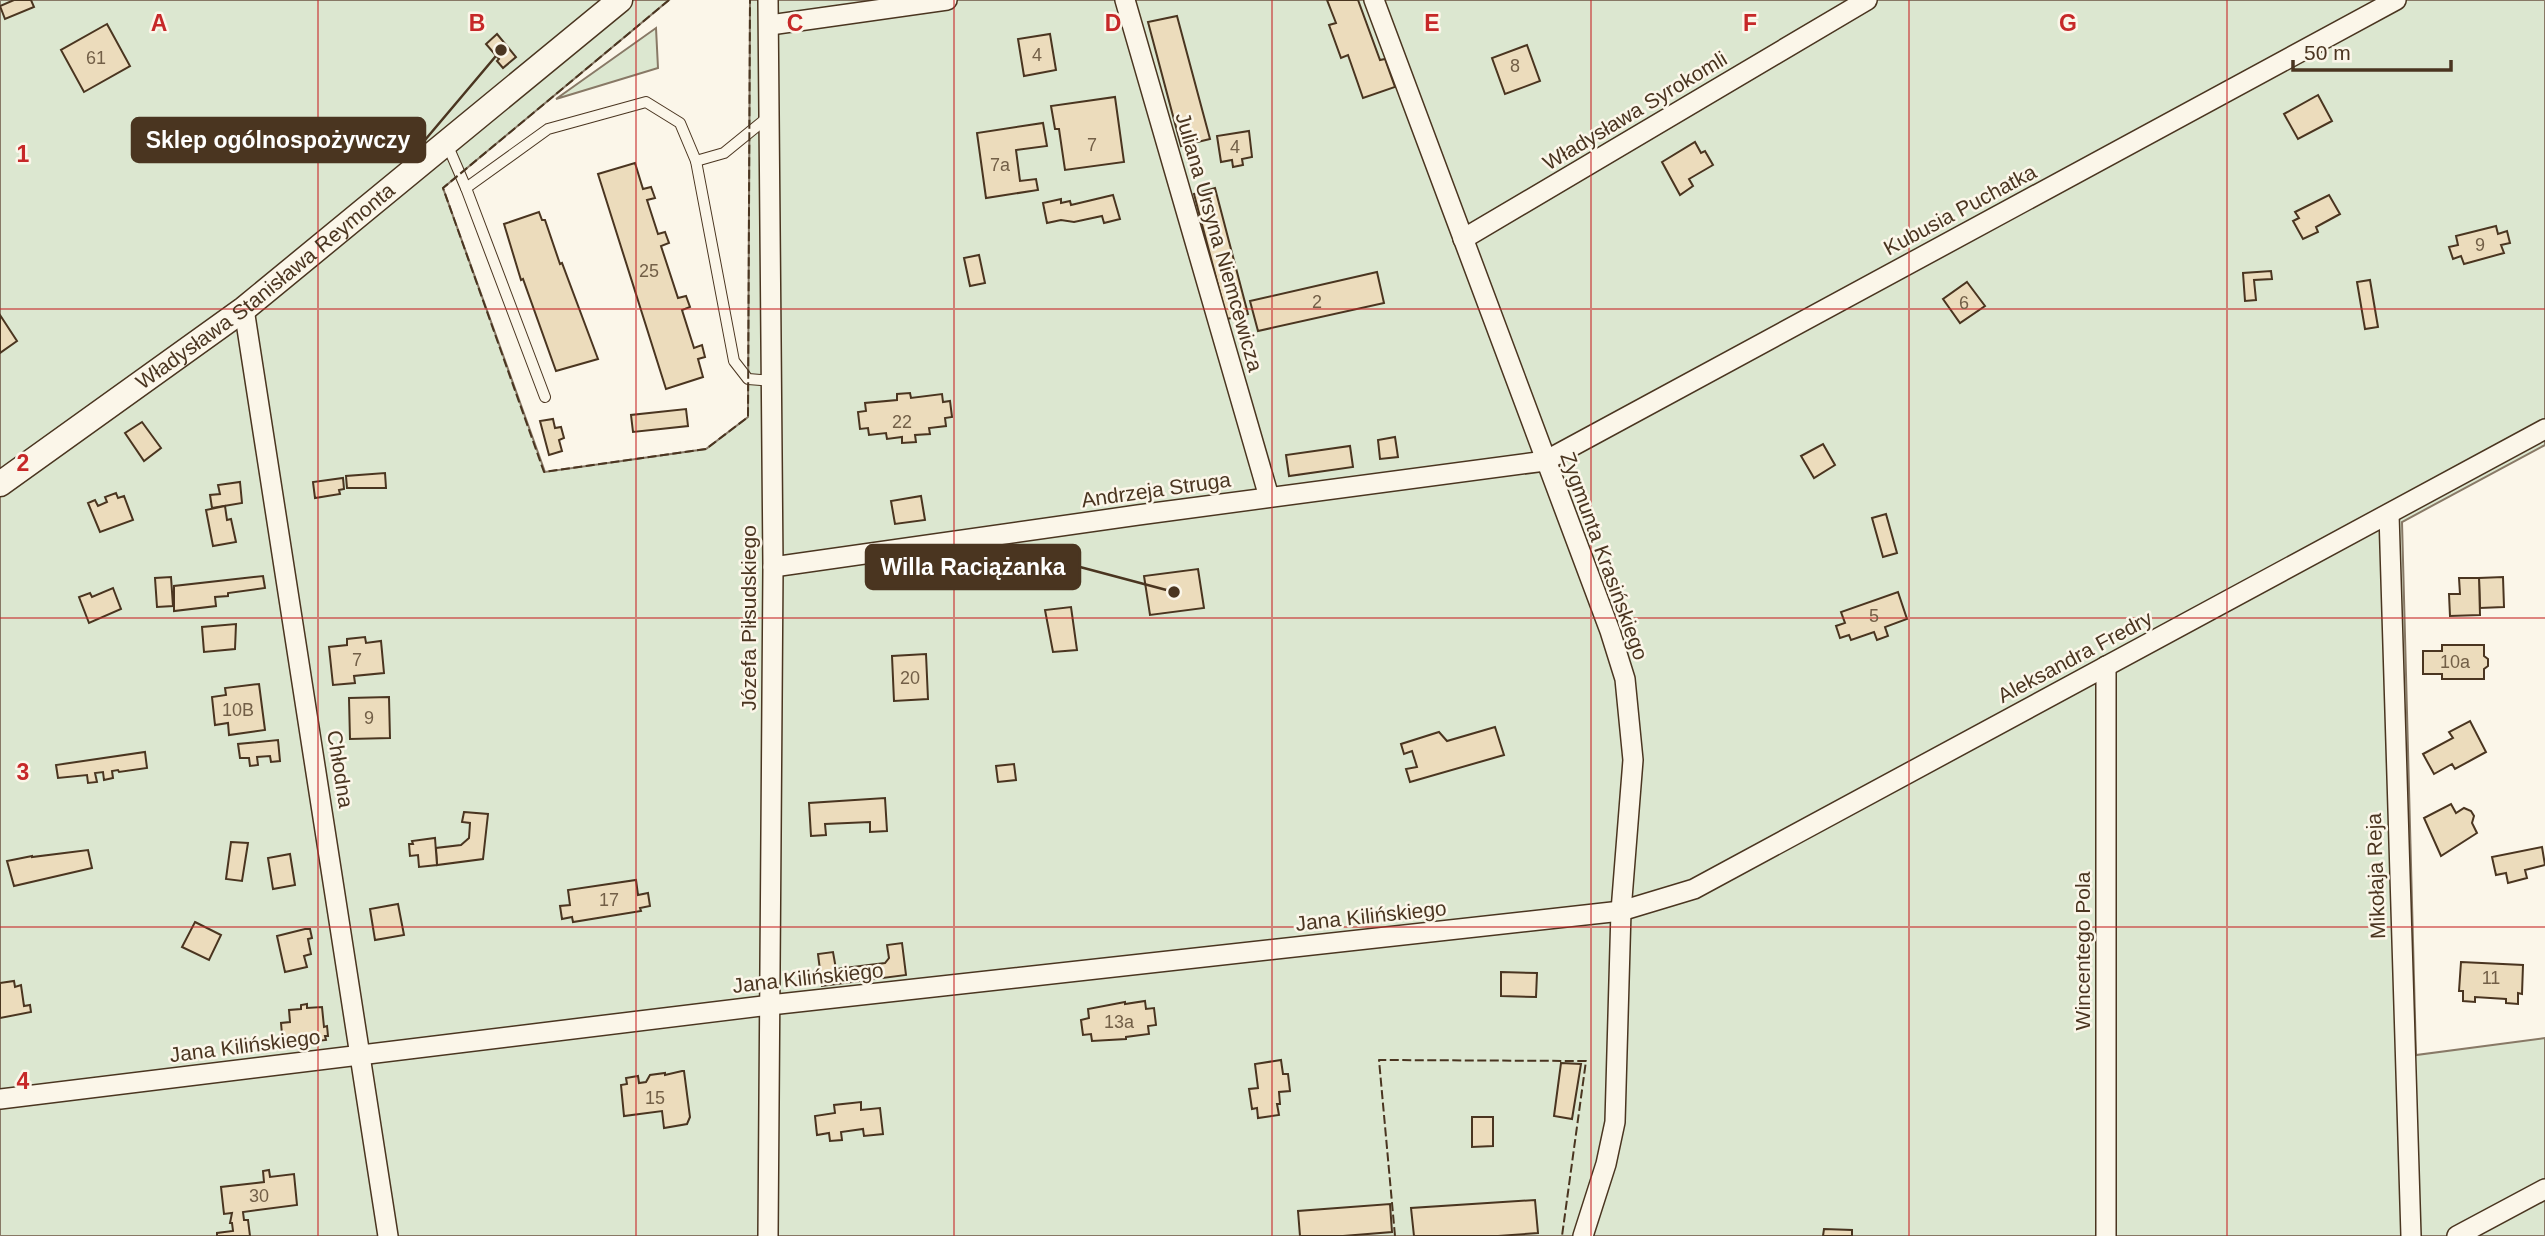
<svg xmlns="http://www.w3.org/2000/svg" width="2545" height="1236" font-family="Arial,sans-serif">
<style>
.green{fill:#dce7d0;stroke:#887966;stroke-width:2}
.building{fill:#ecdcbc;stroke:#4a3520;stroke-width:2}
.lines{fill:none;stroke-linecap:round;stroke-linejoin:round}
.service-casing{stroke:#4a3520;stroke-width:12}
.minor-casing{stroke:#4a3520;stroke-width:22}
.tertiary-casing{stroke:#4a3520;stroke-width:27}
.service{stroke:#fbf6e9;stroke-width:10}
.minor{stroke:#fbf6e9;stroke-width:19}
.tertiary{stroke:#fbf6e9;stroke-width:24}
.fence{stroke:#4a3520;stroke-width:2;stroke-dasharray:9 3.5;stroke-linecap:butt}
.grid{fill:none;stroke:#c62828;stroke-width:2;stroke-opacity:0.55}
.labels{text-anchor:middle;stroke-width:5;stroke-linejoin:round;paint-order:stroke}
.number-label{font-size:18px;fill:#725f47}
.street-label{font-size:21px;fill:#4a3520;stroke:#fbf6e9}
.grid-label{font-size:23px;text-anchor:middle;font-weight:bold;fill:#c62828;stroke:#fbf6e9;stroke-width:5;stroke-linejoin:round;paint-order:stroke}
.leader{fill:none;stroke:#4a3520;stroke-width:2.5}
.callout-dot{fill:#4a3520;stroke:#fbf6e9;stroke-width:2.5}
.callout{fill:#4a3520;stroke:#4a3520;stroke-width:2.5}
.callout-label{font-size:23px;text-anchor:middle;font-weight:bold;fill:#fff}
</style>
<rect width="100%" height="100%" fill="#fbf6e9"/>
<g class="green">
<polygon points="0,0 669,0 443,188 545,472 706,449 748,417 750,0 2545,0 2545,445 2402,522 2416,1055 2545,1038 2545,1236 0,1236"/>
<polygon points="656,28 658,68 556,99"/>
</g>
<g class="building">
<polygon points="14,0 31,0 34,7 5,19 0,6"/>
<polygon points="1327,0 1358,0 1380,60 1385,59 1395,87 1363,98 1348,55 1341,58 1329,25 1336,23"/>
<polygon points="1177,16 1210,139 1181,146 1148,22"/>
<polygon points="107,24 130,66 84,92 61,50"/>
<polygon points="497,34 516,57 503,68 497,61 499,59 486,44"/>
<polygon points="1050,34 1056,70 1024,76 1018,39"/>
<polygon points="1527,45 1540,81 1505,94 1492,58"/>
<polygon points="2318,95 2332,121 2298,139 2284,114"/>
<polygon points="1115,97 1124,162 1065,170 1059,129 1055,129 1051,106"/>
<polygon points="1043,123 1047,146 1016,150 1020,181 1036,179 1038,190 986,198 977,133"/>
<polygon points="1249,131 1252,157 1242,159 1243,165 1233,167 1232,160 1221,162 1217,136"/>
<polygon points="1695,142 1701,153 1705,151 1713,165 1689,179 1693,186 1680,195 1662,162"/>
<polygon points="635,163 643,189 651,187 655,198 647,200 658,234 665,232 669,243 661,246 678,298 686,296 690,307 682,310 694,348 702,345 705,357 698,359 703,377 666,389 598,174"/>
<polygon points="1215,188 1248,314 1227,319 1194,194"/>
<polygon points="1113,195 1120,219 1104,223 1102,216 1074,222 1061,220 1047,223 1043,203 1061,199 1061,203 1070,201 1071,205"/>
<polygon points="2329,195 2340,214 2316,227 2318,232 2303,239 2293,221 2299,218 2295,212"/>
<polygon points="539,212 542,220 545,220 560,264 562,263 598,359 556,371 523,279 521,280 504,224"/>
<polygon points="2496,226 2498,234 2507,231 2510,243 2501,245 2504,253 2464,264 2461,256 2453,259 2449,247 2458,245 2456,236"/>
<polygon points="979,255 985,283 970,286 964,258"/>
<polygon points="2271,271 2272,279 2254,280 2256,300 2245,301 2243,273"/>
<polygon points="1377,272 1384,303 1258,331 1250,301"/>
<polygon points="2370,280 2378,327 2365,329 2357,282"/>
<polygon points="1967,282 1985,306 1960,323 1943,299"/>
<polygon points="0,315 17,341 0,353"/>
<polygon points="910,393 911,398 942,394 943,402 950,401 952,417 945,418 946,426 929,428 930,434 915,435 916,442 902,443 902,437 887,439 886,433 869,435 868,428 860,429 858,412 866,411 865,403 897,400 897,394"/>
<polygon points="686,409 688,426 633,432 631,415"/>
<polygon points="553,419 555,428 561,427 564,438 559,440 562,451 549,455 540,421"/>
<polygon points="142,422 161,448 144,461 125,433"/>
<polygon points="1395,437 1398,457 1380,459 1378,440"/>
<polygon points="1823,444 1835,465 1814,478 1801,456"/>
<polygon points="1350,446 1353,467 1289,476 1286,455"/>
<polygon points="385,473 386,488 347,488 346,476"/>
<polygon points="343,478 344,489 339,490 340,494 315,498 313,482"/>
<polygon points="240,482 242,503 212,508 210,495 220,494 218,485"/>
<polygon points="116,493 118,498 124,496 133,520 100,532 88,503 95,500 98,506 107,502 105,497"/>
<polygon points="921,496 925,520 895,524 891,501"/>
<polygon points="225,506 227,520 231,519 236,542 213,546 206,510"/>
<polygon points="1886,514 1897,553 1883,557 1872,518"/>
<polygon points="1198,569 1204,608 1150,615 1144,576"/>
<polygon points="263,576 265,588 228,593 228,596 215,597 216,606 174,611 174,586"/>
<polygon points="171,577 173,606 157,607 155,578"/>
<polygon points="2503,577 2504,607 2480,608 2479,578"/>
<polygon points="2459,578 2479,578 2480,615 2450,616 2449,594 2460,594"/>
<polygon points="113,588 121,609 89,623 79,597 90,593 92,597"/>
<polygon points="1898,592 1907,619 1885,627 1888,636 1877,640 1874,632 1851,640 1849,635 1840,638 1836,626 1845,623 1841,612"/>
<polygon points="1071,607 1077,650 1053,652 1045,610"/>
<polygon points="236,624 235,649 204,652 202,627"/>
<polygon points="365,637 366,643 381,641 384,673 354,676 355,683 333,685 329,647 347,645 347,639"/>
<polygon points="2442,645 2484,645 2484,656 2488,659 2488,666 2484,669 2484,679 2442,679 2442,674 2423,674 2423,651 2442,651"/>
<polygon points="926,654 928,699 894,701 892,656"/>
<polygon points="259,684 265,730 229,735 228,723 215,725 212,697 226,695 225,688"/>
<polygon points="389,697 390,738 350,739 349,698"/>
<polygon points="2470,721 2486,752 2455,769 2452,764 2434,774 2423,754 2453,738 2449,732"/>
<polygon points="1495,727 1504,755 1410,782 1406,769 1417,767 1412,751 1404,754 1401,744 1439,732 1447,741"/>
<polygon points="278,740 280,761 271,762 270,756 257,757 258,765 250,766 249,758 240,758 238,744"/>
<polygon points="145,752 147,768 119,772 118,770 112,771 113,778 104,780 103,772 95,773 97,782 88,783 87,775 58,778 56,765"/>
<polygon points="1014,764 1016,780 998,782 996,766"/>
<polygon points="885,798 887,831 870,832 870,822 825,824 826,835 811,836 809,803"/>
<polygon points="2451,804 2456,813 2464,808 2471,811 2474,816 2472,823 2477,833 2441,856 2424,818"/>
<polygon points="464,812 488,814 483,859 437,865 436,848 461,845 469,838 470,823 462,822"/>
<polygon points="435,838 437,865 419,867 418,855 410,856 409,844 413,844 412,841"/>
<polygon points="231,842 248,843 242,881 226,879"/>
<polygon points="2542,847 2545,865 2525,870 2527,878 2508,883 2506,873 2496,875 2492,857"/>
<polygon points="88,850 92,868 14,886 7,861 32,856 32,857"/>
<polygon points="290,854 295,885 273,889 268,858"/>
<polygon points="636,880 638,895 648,893 650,906 640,908 641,911 573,922 572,917 562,919 560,906 570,905 568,890"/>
<polygon points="398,904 404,935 375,940 370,909"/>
<polygon points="195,922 221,935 209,960 182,947"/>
<polygon points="305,929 310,929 312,938 308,939 311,954 304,956 307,967 285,972 277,936"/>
<polygon points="902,943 906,975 822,986 818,954 833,952 836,969 885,963 889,958 887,945"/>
<polygon points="2461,962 2523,965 2522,994 2518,993 2518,1004 2506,1003 2506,999 2475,997 2475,1002 2463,1001 2463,991 2459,991"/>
<polygon points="1501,972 1537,973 1536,997 1501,996"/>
<polygon points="14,981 15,987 21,985 24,1006 30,1005 31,1012 0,1018 0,983"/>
<polygon points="1145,1001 1146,1009 1154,1008 1156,1025 1148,1026 1149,1034 1126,1037 1126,1039 1092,1041 1091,1034 1083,1035 1081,1020 1089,1018 1088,1009 1125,1002 1125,1004"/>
<polygon points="307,1004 307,1008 322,1007 324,1027 327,1026 328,1036 325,1036 326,1040 283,1045 281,1023 290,1022 289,1010 301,1009 301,1005"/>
<polygon points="1281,1060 1283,1074 1288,1074 1290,1091 1279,1092 1280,1104 1277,1104 1279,1115 1258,1118 1257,1108 1252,1109 1249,1089 1258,1088 1255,1064"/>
<polygon points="1561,1063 1581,1064 1572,1119 1554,1116"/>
<polygon points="682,1071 684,1071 690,1117 687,1124 664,1128 662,1111 624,1116 621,1085 627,1084 626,1078 638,1076 639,1083 646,1082 650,1075 665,1073 665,1075"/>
<polygon points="861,1102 861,1110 880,1108 883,1134 864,1136 863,1129 841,1132 842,1140 830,1141 829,1133 817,1135 815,1116 835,1113 834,1105"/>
<polygon points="1472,1117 1493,1117 1493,1146 1472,1147"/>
<polygon points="269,1170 270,1177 294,1174 297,1205 243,1212 244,1220 248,1220 250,1236 217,1236 217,1233 233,1231 232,1223 230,1223 232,1213 224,1214 221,1187 264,1182 263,1171"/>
<polygon points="1535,1200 1538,1233 1498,1236 1414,1236 1411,1208"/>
<polygon points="1390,1204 1392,1232 1343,1236 1300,1236 1298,1211"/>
<polygon points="1824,1229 1852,1230 1852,1236 1823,1236"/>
</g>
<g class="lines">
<g class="service-casing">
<g id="service">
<polyline points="447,144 466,188 545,397"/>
<polyline points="696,161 734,361 748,379 772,381"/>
<polyline points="466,188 548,129 646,102 680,123 696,161 724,153 767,118"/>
</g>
</g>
<g class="minor-casing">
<g id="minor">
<path d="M1125,0C1174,166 1220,332 1269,497"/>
<polyline points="1374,0 1610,631 1625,679 1633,760 1621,911 1615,1122 1606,1164 1583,1236"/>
<polyline points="770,25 947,0"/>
<polyline points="1463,239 1867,0"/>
<polyline points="244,309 388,1236"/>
<polyline points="2389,514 2411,1236"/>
<polyline points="773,567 1138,515 1545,461 2396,0"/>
<polyline points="0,1099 770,1005 1621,911 1694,889 2545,429"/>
<polyline points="768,1236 773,567 768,0"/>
<polyline points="2106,1236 2106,666"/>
<polyline points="2457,1236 2545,1189"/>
</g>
</g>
<g class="tertiary-casing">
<g id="tertiary">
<path id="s1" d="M0,484L244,309L620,0"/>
</g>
</g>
<use href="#service" class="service"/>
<use href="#minor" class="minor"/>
<use href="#tertiary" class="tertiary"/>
<g class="fence">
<polyline points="669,0 443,188 544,472 706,449 748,417 750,0"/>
<polyline points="1395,1236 1379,1060 1586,1061 1562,1236"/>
</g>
</g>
<path class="grid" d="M318,0V1236M636,0V1236M954,0V1236M1272,0V1236M1591,0V1236M1909,0V1236M2227,0V1236M0,309H2545M0,618H2545M0,927H2545"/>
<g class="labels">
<g class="number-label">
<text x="1037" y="61">4</text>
<text x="96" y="64">61</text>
<text x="1515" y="72">8</text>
<text x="1092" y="151">7</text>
<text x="1235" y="153">4</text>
<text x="1000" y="171">7a</text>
<text x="2480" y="251">9</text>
<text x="649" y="277">25</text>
<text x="1317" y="308">2</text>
<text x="1964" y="309">6</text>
<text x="902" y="428">22</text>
<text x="1874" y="622">5</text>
<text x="357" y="666">7</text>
<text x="2455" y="668">10a</text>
<text x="910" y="684">20</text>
<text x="238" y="716">10B</text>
<text x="369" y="724">9</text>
<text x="609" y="906">17</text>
<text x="2491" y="984">11</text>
<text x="1119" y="1028">13a</text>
<text x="655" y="1104">15</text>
<text x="259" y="1202">30</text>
</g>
<g class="street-label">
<text transform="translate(1635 111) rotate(-31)" y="7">Władysława Syrokomli</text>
<text transform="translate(1960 210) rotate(-28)" y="7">Kubusia Puchatka</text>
<text transform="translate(1219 242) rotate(74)" y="7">Juliana Ursyna Niemcewicza</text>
<text dy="7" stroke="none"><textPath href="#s1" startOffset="331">Władysława Stanisława Reymonta</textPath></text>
<text transform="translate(1156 490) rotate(-8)" y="7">Andrzeja Struga</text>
<text transform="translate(1604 556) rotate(70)" y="7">Zygmunta Krasińskiego</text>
<text transform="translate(749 618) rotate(-90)" y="7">Józefa Piłsudskiego</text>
<text transform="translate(2075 657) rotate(-28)" y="7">Aleksandra Fredry</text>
<text transform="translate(340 769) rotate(81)" y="7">Chłodna</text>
<text transform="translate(2376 876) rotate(-92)" y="7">Mikołaja Reja</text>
<text transform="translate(1371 916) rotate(-6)" y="7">Jana Kilińskiego</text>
<text transform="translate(2083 951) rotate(-90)" y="7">Wincentego Pola</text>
<text transform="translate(808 978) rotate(-6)" y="7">Jana Kilińskiego</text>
<text transform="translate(245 1046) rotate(-7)" y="7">Jana Kilińskiego</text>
</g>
</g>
<g class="grid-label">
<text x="159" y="31">A</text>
<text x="477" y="31">B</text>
<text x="795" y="31">C</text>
<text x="1113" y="31">D</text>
<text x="1432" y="31">E</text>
<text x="1750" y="31">F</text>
<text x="2068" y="31">G</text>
<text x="23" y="162">1</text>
<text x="23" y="471">2</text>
<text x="23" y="780">3</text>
<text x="23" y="1089">4</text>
</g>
<path class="leader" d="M501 50L425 140M1174 592L1080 567"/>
<g class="callout-dot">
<circle cx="501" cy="50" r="7"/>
<circle cx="1174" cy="592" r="7"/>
</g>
<g class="callout">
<rect x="132" y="118" width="293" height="44" rx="7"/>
<rect x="866" y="545" width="214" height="44" rx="7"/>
</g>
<g class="callout-label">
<text x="278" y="148">Sklep ogólnospożywczy</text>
<text x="973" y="575">Willa Raciążanka</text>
</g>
<path d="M2293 60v10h158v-10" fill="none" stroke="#4a3520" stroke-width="3.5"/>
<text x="2304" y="60" font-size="21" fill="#4a3520" stroke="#fbf6e9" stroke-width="5" paint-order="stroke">50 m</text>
</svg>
